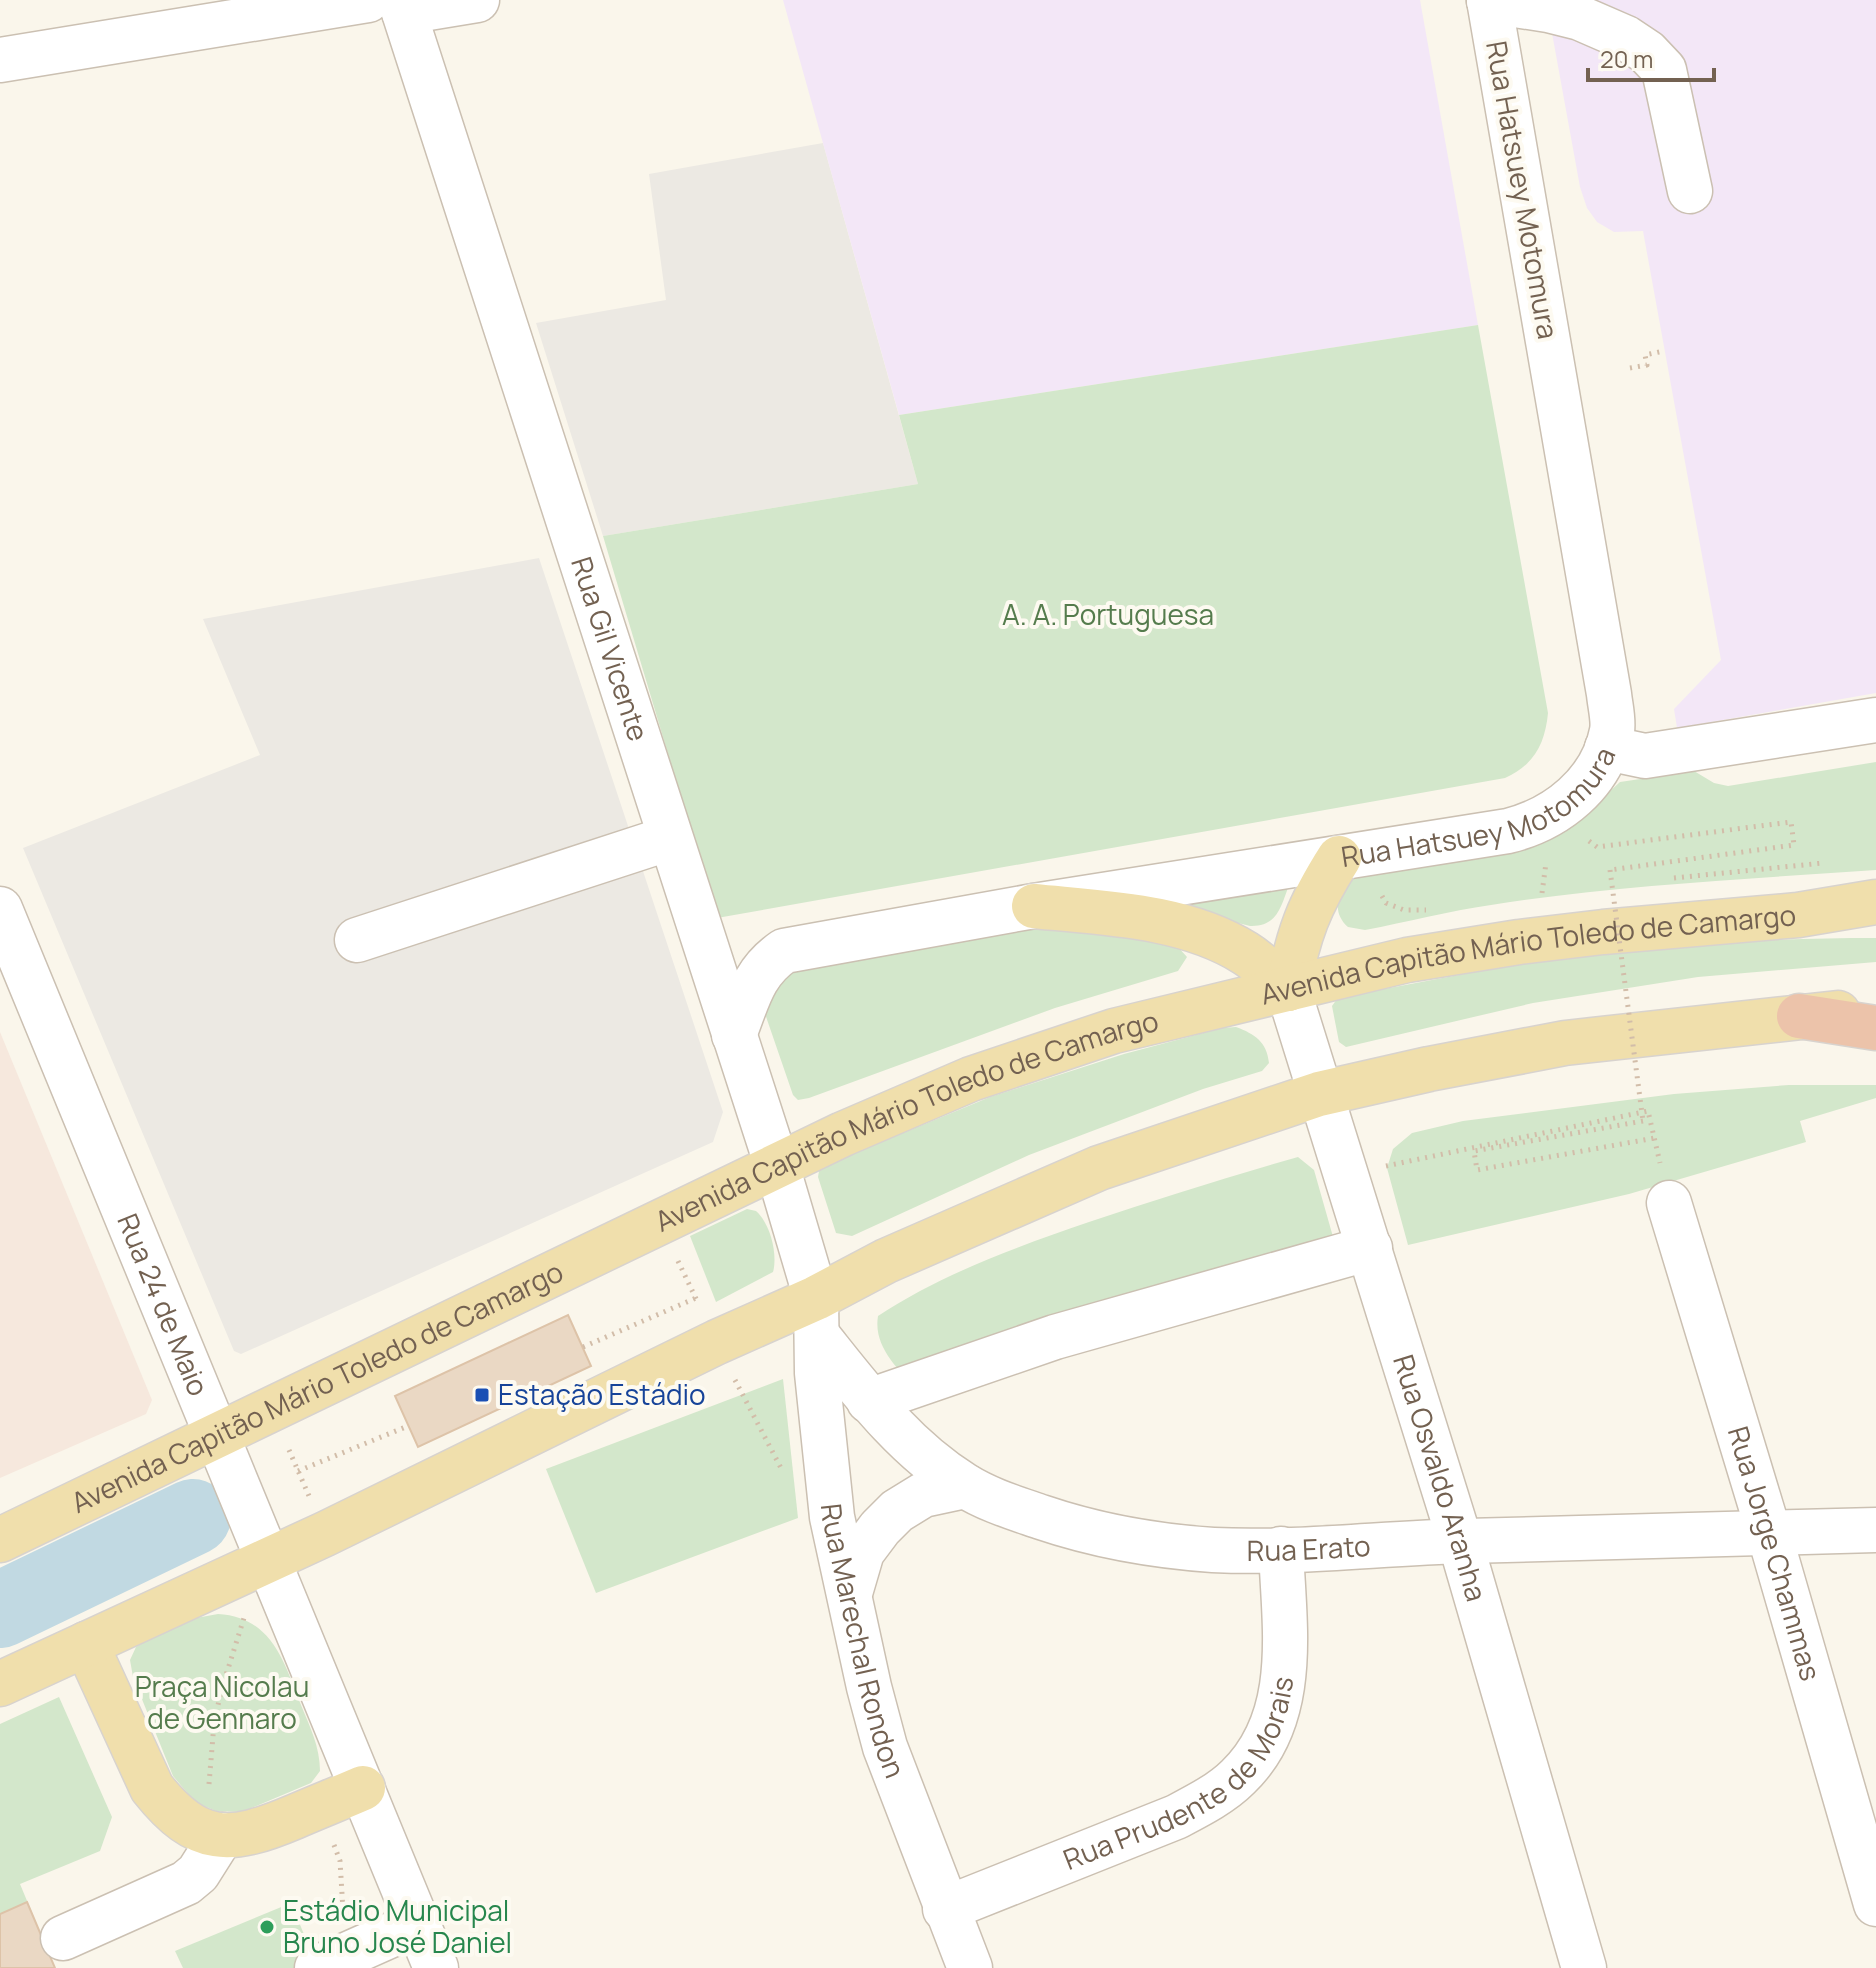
<svg xmlns="http://www.w3.org/2000/svg" width="1876" height="1968" font-family="Manrope,sans-serif">
<style>
.commercial{fill:#f6e8dd}
.industrial{fill:#ece9e3}
.education{fill:#f3e7f7}
.green{fill:#d3e7cb}
.lines{fill:none;stroke-linecap:round;stroke-linejoin:round}
.river{stroke:#c1d9e2;stroke-width:76}
.building{fill:#ead8c4;stroke:#ddc3a8;stroke-width:2}
.minor-casing{stroke:#cbc0b2;stroke-width:47}
.major-casing{stroke:#d8d3ce;stroke-width:47}
.highway-casing{stroke:#d8d3ce;stroke-width:47}
.path{stroke:#d2bda9;stroke-width:5;stroke-dasharray:2 6;stroke-linecap:butt}
.minor{stroke:#fff;stroke-width:44}
.major{stroke:#f0dfac;stroke-width:44}
.highway{stroke:#ecc3aa;stroke-width:44}
.path-bridge{stroke:#d2bda9;stroke-width:5;stroke-dasharray:2 6;stroke-linecap:butt}
.transit-dot{fill:#1a4fb4;stroke:#fdfaf1;stroke-width:3}
.leisure-dot{fill:#2e9e5b;stroke:#fdfaf1;stroke-width:3}
.labels{text-anchor:middle;stroke-width:8;stroke-linejoin:round;paint-order:stroke}
.street-label{font-size:28px;fill:#736151;stroke:#fdfaf1}
.park-label{font-size:28px;fill:#557c4d;stroke:#fdfaf1}
.transit-label{font-size:28px;fill:#164399;stroke:#fdfaf1;text-anchor:start}
.leisure-label{font-size:28px;fill:#27864d;stroke:#fdfaf1;text-anchor:start}
</style>
<rect width="100%" height="100%" fill="#faf6eb"/>
<polygon class="commercial" points="0,1032 152,1400 146,1414 0,1478"/>
<g class="industrial">
<polygon points="823,143 918,484 603,536 536,323 666,300 649,174"/>
<polygon points="539,558 723,1112 713,1142 241,1354 234,1351 23,848 260,755 203,619"/>
</g>
<g class="education">
<polygon points="783,0 1420,0 1478,325 899,415"/>
<polygon points="1546,0 1876,0 1876,693 1677,728 1674,709 1721,660 1643,231 1614,232 1597,222 1587,208 1580,187"/>
</g>
<g class="green">
<path d="M1478,325L1548,713C1545,744 1534,765 1505,778L717,918L603,536L918,484L899,415Z"/>
<path d="M1876,762V870C1748,879 1618,885 1491,905C1449,911 1407,922 1365,930L1348,927C1327,908 1342,885 1362,872L1584,815L1620,782L1694,771L1714,783L1728,786Z"/>
<path d="M1289,885C1281,907 1277,927 1250,926L1179,908L1176,894Z"/>
<polygon points="1042,923 1066,925 1178,947 1187,957 1178,971 1055,1008 809,1098 798,1100 793,1095 762,1005 785,965"/>
<path d="M1876,938V962L1698,977L1533,1003L1346,1047L1339,1042L1332,1006L1337,999L1351,995C1437,980 1523,961 1609,952C1698,942 1787,938 1876,938Z"/>
<path d="M1236,1027C1255,1034 1267,1042 1269,1063L1262,1071L1203,1089L1029,1155L852,1236L836,1233L818,1177L819,1171L826,1165L990,1097L1124,1054L1222,1028Z"/>
<polygon points="1789,1085 1876,1085 1876,1098 1800,1121 1806,1142 1629,1194 1408,1245 1387,1168 1393,1149 1412,1133 1463,1121 1674,1094"/>
<path d="M1298,1157L1314,1170L1341,1265L916,1390C898,1368 873,1347 878,1316C942,1274 1016,1247 1089,1222C1158,1199 1227,1177 1298,1157Z"/>
<path d="M747,1209L756,1211C770,1223 778,1254 773,1272L716,1302L690,1236Z"/>
<polygon points="783,1379 798,1518 596,1593 546,1469"/>
<path d="M218,1614C272,1617 284,1662 301,1705C310,1727 320,1747 320,1771L311,1783L242,1812L216,1811L195,1802L173,1776L133,1677L130,1660L136,1647L146,1641L196,1618Z"/>
<polygon points="59,1697 112,1817 100,1851 20,1884 55,1968 0,1968 0,1724"/>
<polygon points="291,1903 318,1968 183,1968 175,1951"/>
</g>
<g class="lines">
<polyline class="river" points="0,1610 193,1517"/>
</g>
<g class="building">
<polygon points="568,1315 591,1366 418,1447 395,1396"/>
<polygon points="27,1902 55,1968 0,1968 0,1914"/>
</g>
<g class="lines">
<g class="minor-casing">
<g id="minor">
<path id="s1" d="M400,0L777,1166L816,1298L817,1373L832,1517L869,1687L885,1747L970,1968"/>
<polyline points="1489,1 1548,10 1580,18 1626,38 1647,52 1664,70 1690,191"/>
<polyline points="404,12 477,0"/>
<polyline points="0,60 368,0"/>
<polyline points="1607,748 1645,756 1876,720"/>
<path id="s2" d="M0,909L436,1968"/>
<polyline points="357,940 670,838"/>
<path id="s3" d="M1288,989L1460,1541L1584,1968"/>
<path id="s4" d="M734,1035C748,1000 752,973 784,951L1034,906L1508,831C1556,819 1602,784 1612,731C1614,720 1610,705 1609,694L1489,0"/>
<path id="s5" d="M1669,1203L1769,1533L1876,1904"/>
<path id="s6" d="M817,1335C861,1390 903,1447 964,1485C988,1500 1015,1508 1041,1517C1097,1536 1154,1546 1213,1550C1297,1554 1382,1543 1466,1541C1603,1537 1739,1534 1876,1530"/>
<polyline points="869,1401 1055,1337 1370,1248"/>
<polyline points="850,1593 862,1552 880,1528 897,1511 923,1495 965,1486"/>
<path id="s7" d="M945,1909L1176,1817C1197,1806 1221,1794 1238,1777C1300,1717 1284,1627 1281,1549"/>
<polyline points="63,1938 186,1883 198,1873 222,1835"/>
<polyline points="317,1968 418,1923"/>
</g>
</g>
<g class="major-casing">
<g id="major">
<path d="M1034,906C1104,913 1184,915 1245,953C1261,963 1275,977 1288,989"/>
<path d="M1288,989C1298,934 1309,905 1339,858"/>
<path id="s8" d="M0,1540L843,1134L971,1079L1114,1031L1407,960L1519,942L1603,932L1798,915L1876,902"/>
<path d="M86,1644L152,1788C198,1846 230,1844 294,1817C317,1807 340,1798 363,1788"/>
<polyline points="0,1684 325,1534 717,1342 816,1298 886,1261 1099,1168 1319,1094 1429,1069 1565,1043 1838,1013"/>
</g>
</g>
<g class="highway-casing">
<polyline id="highway" points="1799,1016 1876,1028"/>
</g>
<g class="path">
<polyline points="1630,368 1647,365 1645,355 1664,351"/>
<polyline points="1589,841 1597,847 1791,822 1794,845 1610,870"/>
<polyline points="1674,878 1823,863"/>
<polyline points="1542,893 1546,863"/>
<polyline points="1382,896 1386,903 1404,910 1426,910"/>
<polyline points="1643,1121 1474,1151 1477,1170 1655,1138"/>
<polyline points="1386,1166 1648,1111 1660,1163"/>
<polyline points="678,1261 698,1303"/>
<polyline points="583,1347 696,1298"/>
<polyline points="735,1380 782,1470"/>
<polyline points="289,1450 309,1496"/>
<polyline points="298,1471 408,1426"/>
<polyline points="209,1784 214,1724 221,1691 244,1618"/>
<polyline points="334,1845 340,1861 343,1910"/>
</g>
<use href="#minor" class="minor"/>
<use href="#major" class="major"/>
<use href="#highway" class="highway"/>
<polyline class="path-bridge" points="1610,870 1643,1121"/>
</g>
<rect class="transit-dot" x="474" y="1387" width="16" height="16" rx="4"/>
<circle class="leisure-dot" cx="267" cy="1927" r="8"/>
<g class="labels">
<g class="street-label">
<text transform="translate(1522 190) rotate(80)" y="10">Rua Hatsuey Motomura</text>
<text dy="10" stroke="none"><textPath href="#s1" startOffset="682">Rua Gil Vicente</textPath></text>
<text dy="10" stroke="none"><textPath href="#s4" startOffset="816">Rua Hatsuey Motomura</textPath></text>
<text dy="10" stroke="none"><textPath href="#s8" startOffset="1648">Avenida Capitão Mário Toledo de Camargo</textPath></text>
<text dy="10" stroke="none"><textPath href="#s8" startOffset="1000">Avenida Capitão Mário Toledo de Camargo</textPath></text>
<text dy="10" stroke="none"><textPath href="#s2" startOffset="428">Rua 24 de Maio</textPath></text>
<text dy="10" stroke="none"><textPath href="#s8" startOffset="352">Avenida Capitão Mário Toledo de Camargo</textPath></text>
<text dy="10" stroke="none"><textPath href="#s3" startOffset="512">Rua Osvaldo Aranha</textPath></text>
<text dy="10" stroke="none"><textPath href="#s6" startOffset="566">Rua Erato</textPath></text>
<text dy="10" stroke="none"><textPath href="#s5" startOffset="366">Rua Jorge Chammas</textPath></text>
<text dy="10" stroke="none"><textPath href="#s1" startOffset="1710">Rua Marechal Rondon</textPath></text>
<text dy="10" stroke="none"><textPath href="#s7" startOffset="282">Rua Prudente de Morais</textPath></text>
</g>
<g class="park-label">
<text x="1108" y="625">A. A. Portuguesa</text>
<text x="222" y="1697">Praça Nicolau<tspan x="222" dy="32">de Gennaro</tspan></text>
</g>
<g class="transit-label">
<text x="498" y="1405">Estação Estádio</text>
</g>
<g class="leisure-label">
<text x="283" y="1921">Estádio Municipal<tspan x="283" dy="32">Bruno José Daniel</tspan></text>
</g>
</g>
<path d="M1588 68v12h126v-12" fill="none" stroke="#736151" stroke-width="4"/>
<text x="1600" y="68" font-size="24" fill="#736151" stroke="#fdfaf1" stroke-width="6" paint-order="stroke">20 m</text>
</svg>
